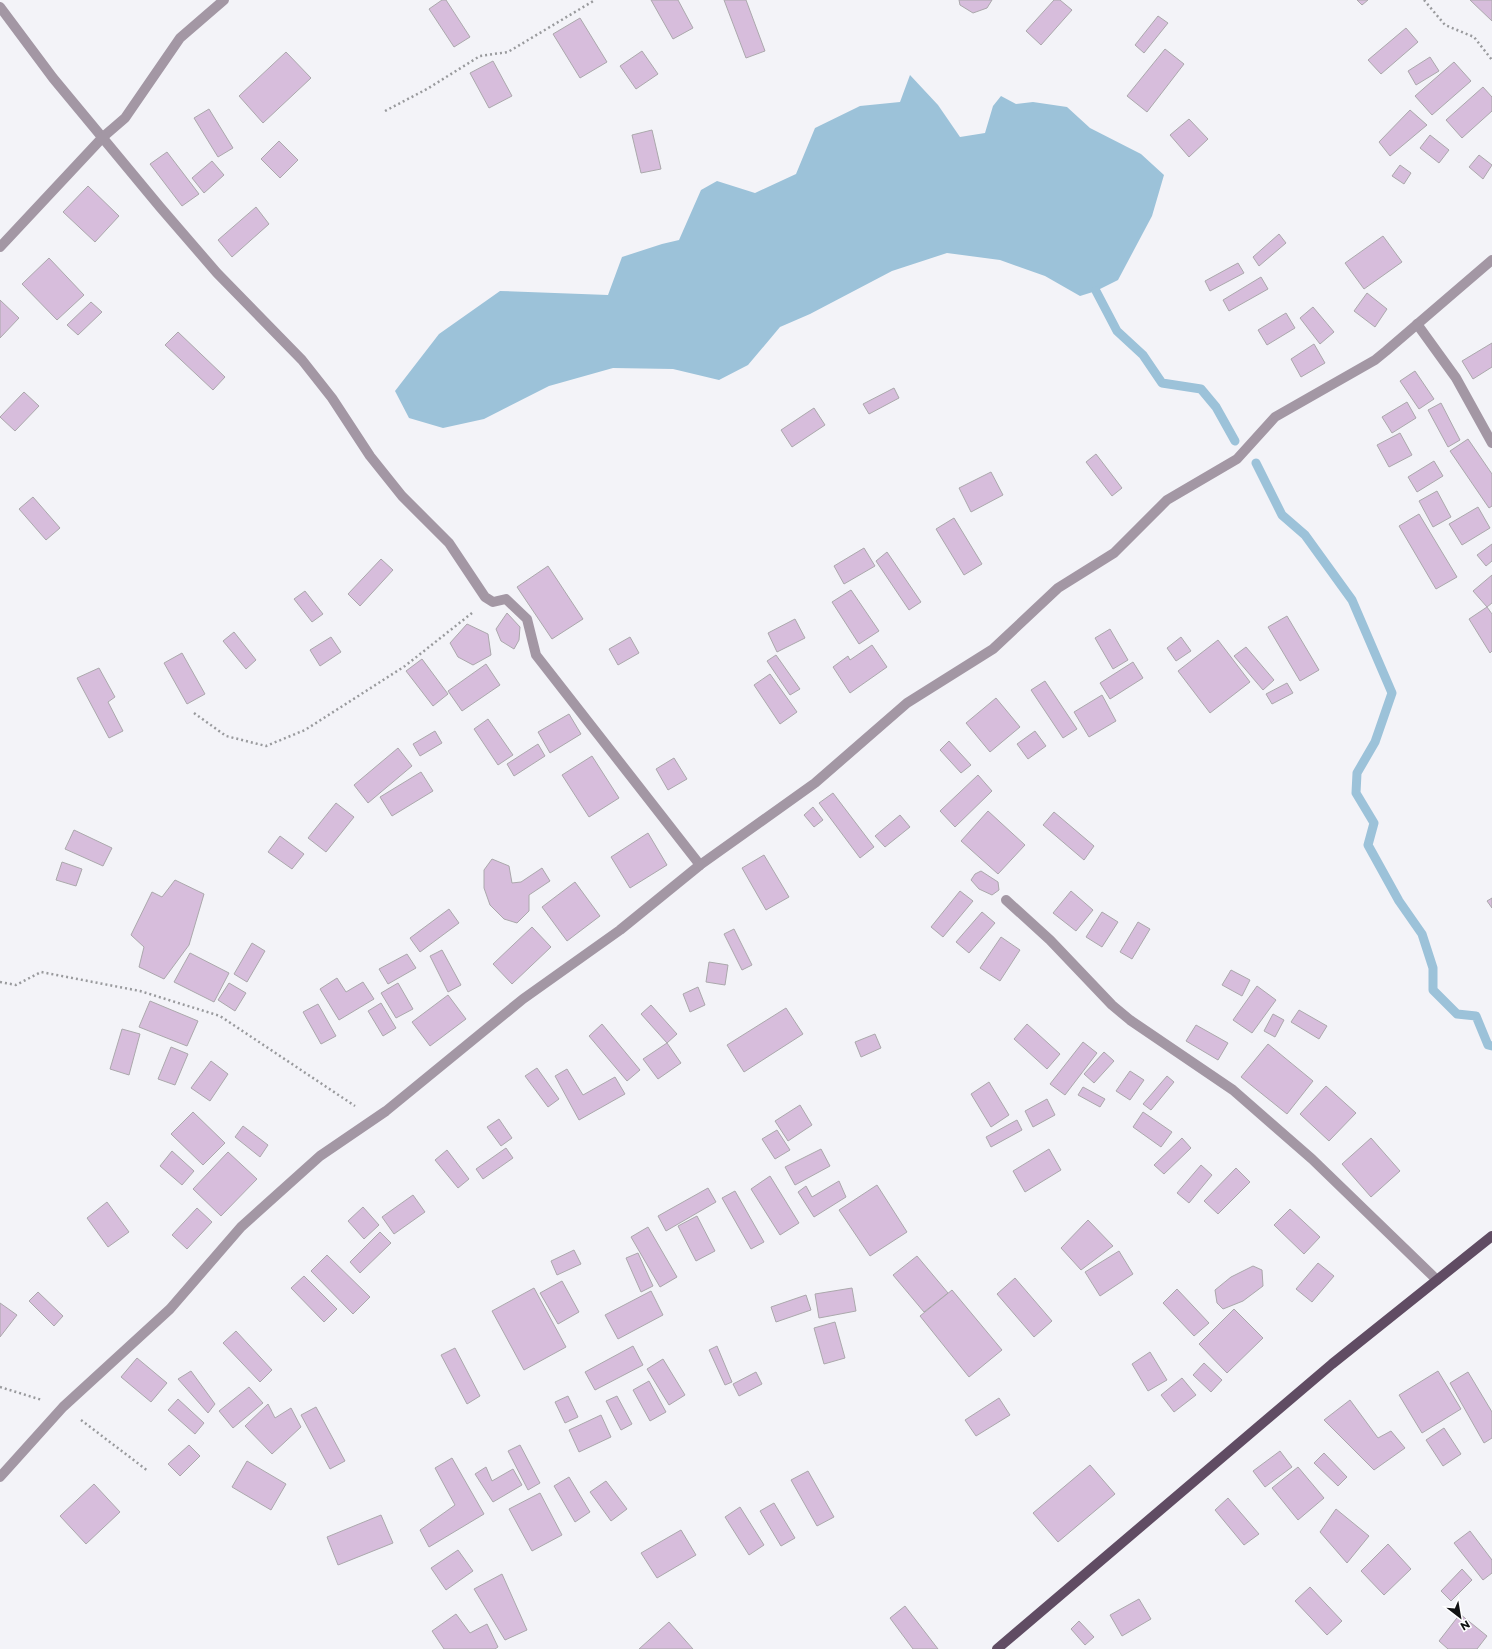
<svg xmlns="http://www.w3.org/2000/svg" width="1492" height="1649" font-family="Montserrat,sans-serif">
<style>
.water{fill:#9cc2d9}
.lines{fill:none;stroke-linecap:round;stroke-linejoin:round}
.stream{stroke:#9cc2d9;stroke-width:9}
.building{fill:#d7bddc;stroke:#aba8ac}
.path{stroke:#999a9d;stroke-width:2.5;stroke-dasharray:2 3;stroke-linecap:butt}
.minor{stroke:#a397a4;stroke-width:10}
.primary{stroke:#604c63;stroke-width:10}
</style>
<rect width="100%" height="100%" fill="#f3f3f8"/>
<polygon class="water" points="910,75 938,105 960,137 985,133 993,106 1001,96 1016,104 1033,102 1067,107 1090,128 1141,154 1164,175 1152,216 1118,280 1096,291 1080,296 1045,276 1000,260 947,253 892,271 810,314 780,327 748,365 719,380 673,369 613,368 549,386 484,419 443,428 409,418 395,391 439,334 500,291 608,295 622,257 662,244 679,240 701,190 717,181 755,193 796,174 815,128 860,106 900,102"/>
<g class="lines">
<g class="stream">
<polyline points="1096,291 1117,331 1143,355 1162,383 1201,389 1216,407 1235,441"/>
<polyline points="1256,463 1282,515 1305,535 1352,600 1392,693 1375,742 1357,773 1356,793 1374,823 1368,845 1399,901 1422,934 1433,968 1433,990 1457,1014 1476,1016 1488,1045 1492,1046"/>
</g>
</g>
<g class="building">
<polygon points="442,0 446,0 470,37 454,47 429,9"/>
<polygon points="651,0 678,0 693,28 673,39"/>
<polygon points="724,0 746,0 765,51 746,58"/>
<polygon points="959,0 992,0 987,8 973,13 960,5"/>
<polygon points="1054,0 1060,0 1072,10 1041,45 1026,31"/>
<polygon points="1357,0 1368,0 1362,5"/>
<polygon points="1470,0 1492,0 1492,21"/>
<polygon points="1158,16 1168,23 1144,53 1135,45"/>
<polygon points="580,18 607,62 580,78 553,34"/>
<polygon points="1406,28 1418,42 1381,74 1368,60"/>
<polygon points="1165,49 1184,64 1147,112 1127,96"/>
<polygon points="642,51 658,74 636,89 620,66"/>
<polygon points="286,52 311,78 263,123 239,96"/>
<polygon points="1430,57 1439,71 1416,85 1408,71"/>
<polygon points="493,61 512,96 489,108 470,73"/>
<polygon points="1454,62 1471,81 1432,115 1415,96"/>
<polygon points="1483,87 1492,97 1492,111 1462,138 1446,120"/>
<polygon points="209,109 233,148 218,157 194,118"/>
<polygon points="1410,110 1427,125 1390,156 1379,142"/>
<polygon points="1189,119 1208,139 1189,157 1170,135"/>
<polygon points="652,130 661,169 641,173 632,135"/>
<polygon points="1430,135 1449,150 1439,163 1420,148"/>
<polygon points="279,141 298,160 280,178 261,159"/>
<polygon points="167,152 199,194 182,206 150,164"/>
<polygon points="1479,155 1492,165 1483,179 1469,167"/>
<polygon points="212,161 224,175 204,193 192,178"/>
<polygon points="1400,165 1411,173 1404,184 1392,176"/>
<polygon points="88,186 119,216 95,242 63,212"/>
<polygon points="256,207 269,224 232,257 218,240"/>
<polygon points="1279,234 1286,243 1259,266 1253,257"/>
<polygon points="1383,236 1402,262 1364,289 1345,263"/>
<polygon points="49,258 84,295 57,320 22,284"/>
<polygon points="1238,263 1244,273 1210,291 1205,281"/>
<polygon points="1261,277 1268,289 1229,311 1223,300"/>
<polygon points="1367,293 1387,309 1375,327 1354,311"/>
<polygon points="0,300 19,318 0,338"/>
<polygon points="91,302 102,312 78,335 67,325"/>
<polygon points="1313,307 1334,332 1320,344 1300,318"/>
<polygon points="1286,313 1295,328 1267,345 1258,330"/>
<polygon points="178,332 225,377 213,390 165,345"/>
<polygon points="1492,343 1492,367 1473,379 1462,361"/>
<polygon points="1314,344 1325,363 1301,377 1291,359"/>
<polygon points="1415,371 1434,399 1419,409 1400,381"/>
<polygon points="894,388 899,398 869,414 863,404"/>
<polygon points="24,392 39,406 15,431 0,417"/>
<polygon points="1407,402 1416,418 1392,433 1382,417"/>
<polygon points="1441,403 1460,440 1448,447 1428,410"/>
<polygon points="814,408 825,425 792,447 781,430"/>
<polygon points="1400,433 1412,455 1389,467 1377,445"/>
<polygon points="1468,439 1492,474 1492,506 1489,508 1450,451"/>
<polygon points="1096,454 1122,488 1112,496 1086,462"/>
<polygon points="1434,461 1443,476 1417,492 1408,477"/>
<polygon points="991,472 1003,495 971,512 959,488"/>
<polygon points="1437,491 1451,517 1433,527 1419,501"/>
<polygon points="33,497 60,528 46,540 19,509"/>
<polygon points="1478,507 1490,528 1462,545 1449,524"/>
<polygon points="1419,514 1457,577 1436,589 1399,526"/>
<polygon points="954,518 982,564 964,575 936,529"/>
<polygon points="1492,544 1492,561 1486,566 1477,555"/>
<polygon points="864,548 875,566 844,584 834,566"/>
<polygon points="887,552 921,602 909,610 876,561"/>
<polygon points="381,559 393,570 360,606 348,594"/>
<polygon points="548,566 583,619 552,639 517,587"/>
<polygon points="1492,575 1492,603 1487,607 1473,591"/>
<polygon points="851,590 879,631 859,644 832,602"/>
<polygon points="305,591 323,614 312,622 294,599"/>
<polygon points="1487,607 1492,614 1492,651 1490,653 1469,619"/>
<polygon points="507,613 520,627 519,640 514,649 501,641 496,629"/>
<polygon points="1287,616 1319,670 1300,681 1268,627"/>
<polygon points="795,619 805,638 777,652 768,633"/>
<polygon points="467,624 488,634 491,655 473,665 458,657 450,643"/>
<polygon points="1110,629 1128,660 1113,669 1095,638"/>
<polygon points="234,632 256,660 246,669 223,641"/>
<polygon points="331,637 341,652 320,666 310,650"/>
<polygon points="630,637 639,653 618,665 609,649"/>
<polygon points="1181,637 1191,651 1176,661 1167,648"/>
<polygon points="1218,640 1250,682 1210,713 1178,671"/>
<polygon points="872,645 887,667 850,693 833,667 848,656 850,660"/>
<polygon points="1246,647 1274,680 1263,690 1234,656"/>
<polygon points="182,653 205,694 187,704 164,663"/>
<polygon points="776,655 800,689 790,695 767,661"/>
<polygon points="422,659 448,694 433,706 406,671"/>
<polygon points="1133,662 1143,678 1110,699 1100,683"/>
<polygon points="486,664 500,685 462,711 448,691"/>
<polygon points="99,668 115,697 108,702 123,731 109,738 77,678"/>
<polygon points="770,674 797,712 780,724 754,685"/>
<polygon points="1045,681 1077,729 1063,738 1031,690"/>
<polygon points="1287,683 1293,693 1272,704 1266,694"/>
<polygon points="1102,695 1116,721 1089,737 1074,712"/>
<polygon points="996,698 1020,727 990,752 966,723"/>
<polygon points="569,714 581,734 550,753 538,732"/>
<polygon points="488,719 513,755 498,765 474,729"/>
<polygon points="435,731 442,743 420,756 413,744"/>
<polygon points="1035,731 1046,746 1028,759 1017,744"/>
<polygon points="949,741 971,765 961,773 940,750"/>
<polygon points="538,744 545,756 514,776 507,764"/>
<polygon points="398,748 412,766 368,803 354,785"/>
<polygon points="592,756 619,798 589,817 562,775"/>
<polygon points="674,758 687,779 668,790 656,769"/>
<polygon points="421,772 433,791 392,816 380,797"/>
<polygon points="978,775 992,791 955,827 940,811"/>
<polygon points="833,793 874,847 860,858 819,803"/>
<polygon points="336,803 354,817 326,852 308,838"/>
<polygon points="813,807 823,820 814,827 804,815"/>
<polygon points="988,811 1025,845 998,874 961,841"/>
<polygon points="1054,812 1094,846 1084,860 1043,825"/>
<polygon points="900,815 910,827 885,847 875,836"/>
<polygon points="74,830 112,848 103,866 65,849"/>
<polygon points="648,833 667,865 630,888 611,857"/>
<polygon points="280,836 304,854 292,869 268,852"/>
<polygon points="764,855 789,897 766,910 742,868"/>
<polygon points="492,859 509,866 512,883 521,882 542,868 550,881 529,895 529,911 517,923 504,919 490,905 484,888 484,870"/>
<polygon points="62,862 82,869 76,886 56,880"/>
<polygon points="981,871 998,882 999,890 992,895 979,889 971,880 975,874"/>
<polygon points="175,880 204,894 189,945 164,979 139,967 144,947 131,935 152,892 162,897"/>
<polygon points="575,882 600,916 567,941 542,907"/>
<polygon points="960,891 973,901 943,937 931,927"/>
<polygon points="1071,891 1093,910 1076,931 1053,913"/>
<polygon points="1492,898 1492,908 1487,901"/>
<polygon points="449,909 459,923 420,952 410,938"/>
<polygon points="982,912 995,923 969,953 956,942"/>
<polygon points="1102,912 1118,922 1102,947 1086,937"/>
<polygon points="1138,922 1150,929 1132,959 1120,952"/>
<polygon points="532,927 551,947 512,984 493,964"/>
<polygon points="734,929 752,965 742,970 724,934"/>
<polygon points="1001,937 1020,950 1000,981 980,968"/>
<polygon points="252,943 265,951 247,982 234,974"/>
<polygon points="442,950 461,985 448,992 430,956"/>
<polygon points="190,953 229,973 214,1002 174,982"/>
<polygon points="407,954 416,968 388,984 379,969"/>
<polygon points="709,962 728,965 725,985 706,982"/>
<polygon points="1231,970 1250,980 1242,996 1222,985"/>
<polygon points="337,978 346,992 363,982 374,999 339,1020 320,989"/>
<polygon points="229,983 246,993 235,1011 218,1000"/>
<polygon points="398,983 413,1009 396,1018 381,993"/>
<polygon points="1257,986 1276,1000 1252,1033 1233,1020"/>
<polygon points="698,987 705,1005 690,1012 683,994"/>
<polygon points="448,995 466,1019 430,1046 412,1022"/>
<polygon points="150,1001 198,1021 187,1046 139,1027"/>
<polygon points="381,1003 396,1028 383,1036 368,1011"/>
<polygon points="318,1004 336,1036 321,1044 303,1012"/>
<polygon points="651,1005 677,1034 667,1043 641,1014"/>
<polygon points="786,1008 803,1034 744,1072 727,1045"/>
<polygon points="1299,1010 1327,1026 1319,1039 1291,1022"/>
<polygon points="1273,1014 1284,1020 1275,1037 1264,1031"/>
<polygon points="602,1024 640,1070 627,1081 589,1036"/>
<polygon points="1027,1024 1060,1054 1047,1069 1014,1039"/>
<polygon points="1196,1025 1228,1043 1218,1060 1186,1041"/>
<polygon points="122,1029 140,1034 129,1075 110,1069"/>
<polygon points="875,1034 881,1048 861,1057 855,1042"/>
<polygon points="1083,1042 1097,1053 1065,1095 1050,1084"/>
<polygon points="667,1043 681,1063 658,1079 643,1059"/>
<polygon points="1268,1044 1313,1081 1287,1114 1241,1077"/>
<polygon points="171,1047 188,1054 175,1085 158,1079"/>
<polygon points="1104,1052 1114,1061 1094,1083 1084,1074"/>
<polygon points="211,1061 228,1074 210,1101 191,1088"/>
<polygon points="537,1068 559,1099 548,1107 525,1076"/>
<polygon points="567,1069 583,1095 615,1077 625,1094 579,1120 555,1076"/>
<polygon points="1130,1071 1144,1080 1130,1100 1116,1091"/>
<polygon points="1167,1076 1174,1082 1151,1110 1143,1104"/>
<polygon points="989,1082 1009,1115 991,1127 971,1094"/>
<polygon points="1326,1086 1356,1113 1329,1141 1300,1114"/>
<polygon points="1083,1087 1105,1099 1100,1107 1078,1095"/>
<polygon points="1047,1099 1055,1115 1033,1127 1025,1111"/>
<polygon points="800,1105 812,1125 788,1141 775,1121"/>
<polygon points="193,1112 225,1143 203,1165 171,1134"/>
<polygon points="1143,1112 1172,1132 1161,1147 1133,1127"/>
<polygon points="499,1119 512,1138 501,1146 487,1127"/>
<polygon points="1017,1120 1022,1130 991,1147 986,1137"/>
<polygon points="243,1126 268,1145 260,1157 235,1137"/>
<polygon points="777,1130 790,1150 775,1159 762,1139"/>
<polygon points="1182,1138 1191,1148 1164,1174 1154,1165"/>
<polygon points="1371,1138 1400,1171 1371,1197 1342,1164"/>
<polygon points="506,1148 513,1158 483,1179 476,1169"/>
<polygon points="821,1149 830,1166 795,1185 785,1167"/>
<polygon points="1049,1149 1061,1170 1025,1192 1013,1171"/>
<polygon points="447,1150 469,1179 458,1188 435,1160"/>
<polygon points="172,1151 194,1171 182,1185 160,1166"/>
<polygon points="228,1152 257,1179 221,1216 193,1189"/>
<polygon points="1201,1165 1212,1175 1189,1203 1177,1193"/>
<polygon points="1236,1168 1250,1182 1218,1214 1204,1201"/>
<polygon points="770,1176 799,1223 780,1235 751,1189"/>
<polygon points="839,1181 846,1197 814,1217 798,1192 806,1186 812,1197"/>
<polygon points="877,1185 907,1232 870,1256 839,1210"/>
<polygon points="708,1188 716,1202 666,1231 658,1216"/>
<polygon points="735,1191 764,1242 751,1249 722,1198"/>
<polygon points="413,1195 425,1212 394,1234 382,1217"/>
<polygon points="107,1202 129,1232 108,1247 87,1218"/>
<polygon points="363,1207 379,1225 364,1239 348,1221"/>
<polygon points="197,1208 212,1222 187,1249 172,1235"/>
<polygon points="1290,1209 1320,1237 1304,1254 1274,1225"/>
<polygon points="697,1216 715,1251 696,1261 678,1226"/>
<polygon points="1088,1220 1113,1246 1081,1270 1061,1248"/>
<polygon points="648,1227 677,1277 660,1287 631,1237"/>
<polygon points="380,1232 391,1243 360,1273 350,1262"/>
<polygon points="574,1250 581,1264 557,1275 551,1261"/>
<polygon points="1119,1251 1133,1274 1100,1296 1085,1272"/>
<polygon points="638,1253 653,1286 641,1292 626,1258"/>
<polygon points="327,1255 370,1297 353,1314 311,1271"/>
<polygon points="917,1256 948,1293 924,1312 893,1275"/>
<polygon points="1318,1263 1334,1276 1312,1302 1296,1289"/>
<polygon points="1253,1266 1262,1270 1263,1286 1243,1301 1223,1309 1217,1303 1215,1290 1231,1277"/>
<polygon points="304,1276 337,1309 324,1322 291,1288"/>
<polygon points="1015,1278 1052,1321 1034,1337 997,1294"/>
<polygon points="562,1281 579,1312 558,1324 540,1293"/>
<polygon points="534,1288 566,1347 524,1370 492,1311"/>
<polygon points="852,1288 856,1311 819,1318 815,1294"/>
<polygon points="1177,1289 1209,1323 1194,1336 1163,1303"/>
<polygon points="952,1290 1002,1350 969,1377 920,1316"/>
<polygon points="651,1291 663,1315 618,1339 605,1315"/>
<polygon points="38,1292 63,1316 54,1326 29,1301"/>
<polygon points="806,1295 811,1310 776,1322 771,1307"/>
<polygon points="0,1303 17,1315 0,1337"/>
<polygon points="1234,1309 1263,1338 1227,1373 1199,1344"/>
<polygon points="835,1322 845,1358 824,1364 814,1328"/>
<polygon points="236,1331 272,1370 260,1382 223,1343"/>
<polygon points="633,1346 643,1365 595,1390 585,1372"/>
<polygon points="717,1346 732,1382 725,1385 709,1350"/>
<polygon points="455,1348 480,1396 467,1404 441,1355"/>
<polygon points="1150,1352 1167,1380 1148,1391 1132,1364"/>
<polygon points="137,1358 167,1383 151,1402 121,1377"/>
<polygon points="663,1359 685,1395 669,1405 647,1369"/>
<polygon points="1204,1363 1222,1380 1211,1392 1193,1375"/>
<polygon points="191,1371 215,1404 208,1413 178,1379"/>
<polygon points="1438,1371 1461,1409 1422,1433 1399,1395"/>
<polygon points="756,1372 762,1384 739,1396 733,1384"/>
<polygon points="1468,1372 1492,1412 1492,1438 1484,1443 1450,1383"/>
<polygon points="1182,1378 1196,1395 1174,1412 1161,1395"/>
<polygon points="649,1381 666,1412 650,1421 633,1390"/>
<polygon points="249,1387 263,1403 233,1428 219,1411"/>
<polygon points="568,1396 578,1417 565,1423 555,1402"/>
<polygon points="617,1396 632,1424 621,1430 606,1401"/>
<polygon points="999,1398 1010,1415 976,1436 965,1420"/>
<polygon points="178,1399 204,1423 195,1434 168,1410"/>
<polygon points="1350,1400 1378,1438 1391,1431 1405,1448 1374,1470 1324,1420"/>
<polygon points="268,1404 275,1418 291,1408 301,1427 272,1454 245,1426"/>
<polygon points="316,1407 345,1461 330,1469 301,1415"/>
<polygon points="601,1415 611,1437 579,1452 569,1430"/>
<polygon points="1444,1428 1461,1454 1443,1466 1426,1440"/>
<polygon points="189,1445 200,1456 180,1476 168,1464"/>
<polygon points="520,1445 540,1483 528,1490 508,1451"/>
<polygon points="1280,1451 1292,1467 1265,1487 1253,1471"/>
<polygon points="1324,1453 1347,1477 1338,1486 1314,1463"/>
<polygon points="452,1458 484,1514 429,1547 420,1530 455,1505 435,1468"/>
<polygon points="247,1461 286,1484 271,1510 232,1487"/>
<polygon points="1090,1465 1115,1494 1058,1542 1033,1513"/>
<polygon points="486,1467 492,1481 513,1469 522,1485 493,1502 475,1474"/>
<polygon points="1298,1467 1324,1498 1298,1520 1272,1488"/>
<polygon points="808,1471 834,1517 817,1526 791,1480"/>
<polygon points="569,1477 590,1512 575,1522 554,1486"/>
<polygon points="606,1481 627,1509 611,1521 590,1492"/>
<polygon points="94,1484 120,1512 86,1544 60,1516"/>
<polygon points="540,1493 562,1535 532,1551 509,1509"/>
<polygon points="1228,1498 1259,1534 1244,1545 1215,1510"/>
<polygon points="774,1503 795,1538 781,1546 760,1511"/>
<polygon points="740,1507 764,1545 749,1555 725,1517"/>
<polygon points="1336,1509 1369,1536 1347,1563 1320,1532"/>
<polygon points="381,1515 393,1543 338,1565 327,1537"/>
<polygon points="681,1530 696,1555 657,1578 641,1553"/>
<polygon points="1470,1531 1492,1560 1492,1573 1483,1580 1454,1543"/>
<polygon points="1388,1544 1411,1569 1384,1595 1361,1571"/>
<polygon points="458,1550 473,1571 446,1590 431,1568"/>
<polygon points="1462,1569 1472,1580 1451,1601 1441,1591"/>
<polygon points="502,1574 527,1630 505,1640 474,1589"/>
<polygon points="1310,1587 1342,1621 1327,1635 1295,1601"/>
<polygon points="1139,1599 1151,1619 1122,1636 1110,1615"/>
<polygon points="905,1606 938,1649 913,1649 890,1618"/>
<polygon points="456,1614 470,1633 487,1624 498,1647 495,1649 444,1649 432,1631"/>
<polygon points="1460,1614 1487,1636 1477,1649 1448,1649 1439,1641"/>
<polygon points="1079,1621 1094,1637 1085,1645 1071,1629"/>
<polygon points="669,1622 693,1649 639,1649"/>
</g>
<g class="lines">
<g class="path">
<polyline points="1424,0 1445,25 1474,37 1492,60"/>
<polyline points="385,111 427,89 480,56 508,52 595,0"/>
<polyline points="194,713 226,736 266,746 305,730 352,700 405,666 472,613"/>
<polyline points="0,982 16,985 41,972 140,991 220,1016 355,1106"/>
<polyline points="0,1387 42,1400"/>
<polyline points="81,1420 148,1471"/>
</g>
<g class="minor">
<polyline points="0,7 53,78 160,207 217,273 302,360 332,398 370,456 402,496 449,543 485,597 493,602 506,599 527,619 536,655 700,865"/>
<polyline points="0,247 103,137 125,118 180,38 224,0"/>
<polyline points="1417,324 1456,378 1492,443"/>
<polyline points="1006,900 1050,940 1112,1005 1130,1020 1233,1090 1312,1159 1437,1280"/>
<polyline points="0,1477 63,1407 170,1309 241,1227 320,1156 386,1111 523,999 620,930 700,865 815,783 907,703 993,649 1058,588 1114,553 1167,500 1237,459 1275,417 1375,360 1386,351 1492,260"/>
</g>
<polyline class="primary" points="997,1649 1332,1364 1492,1236"/>
</g>
<g transform="translate(1460 1617) rotate(149)" stroke="#ffffff" stroke-width="3" paint-order="stroke">
<path d="M0-3L7 15L0 10L-7 15Z" fill="#111213"/>
<text y="-6" font-size="11" font-weight="bold" text-anchor="middle" fill="#111213">N</text>
</g>
</svg>
